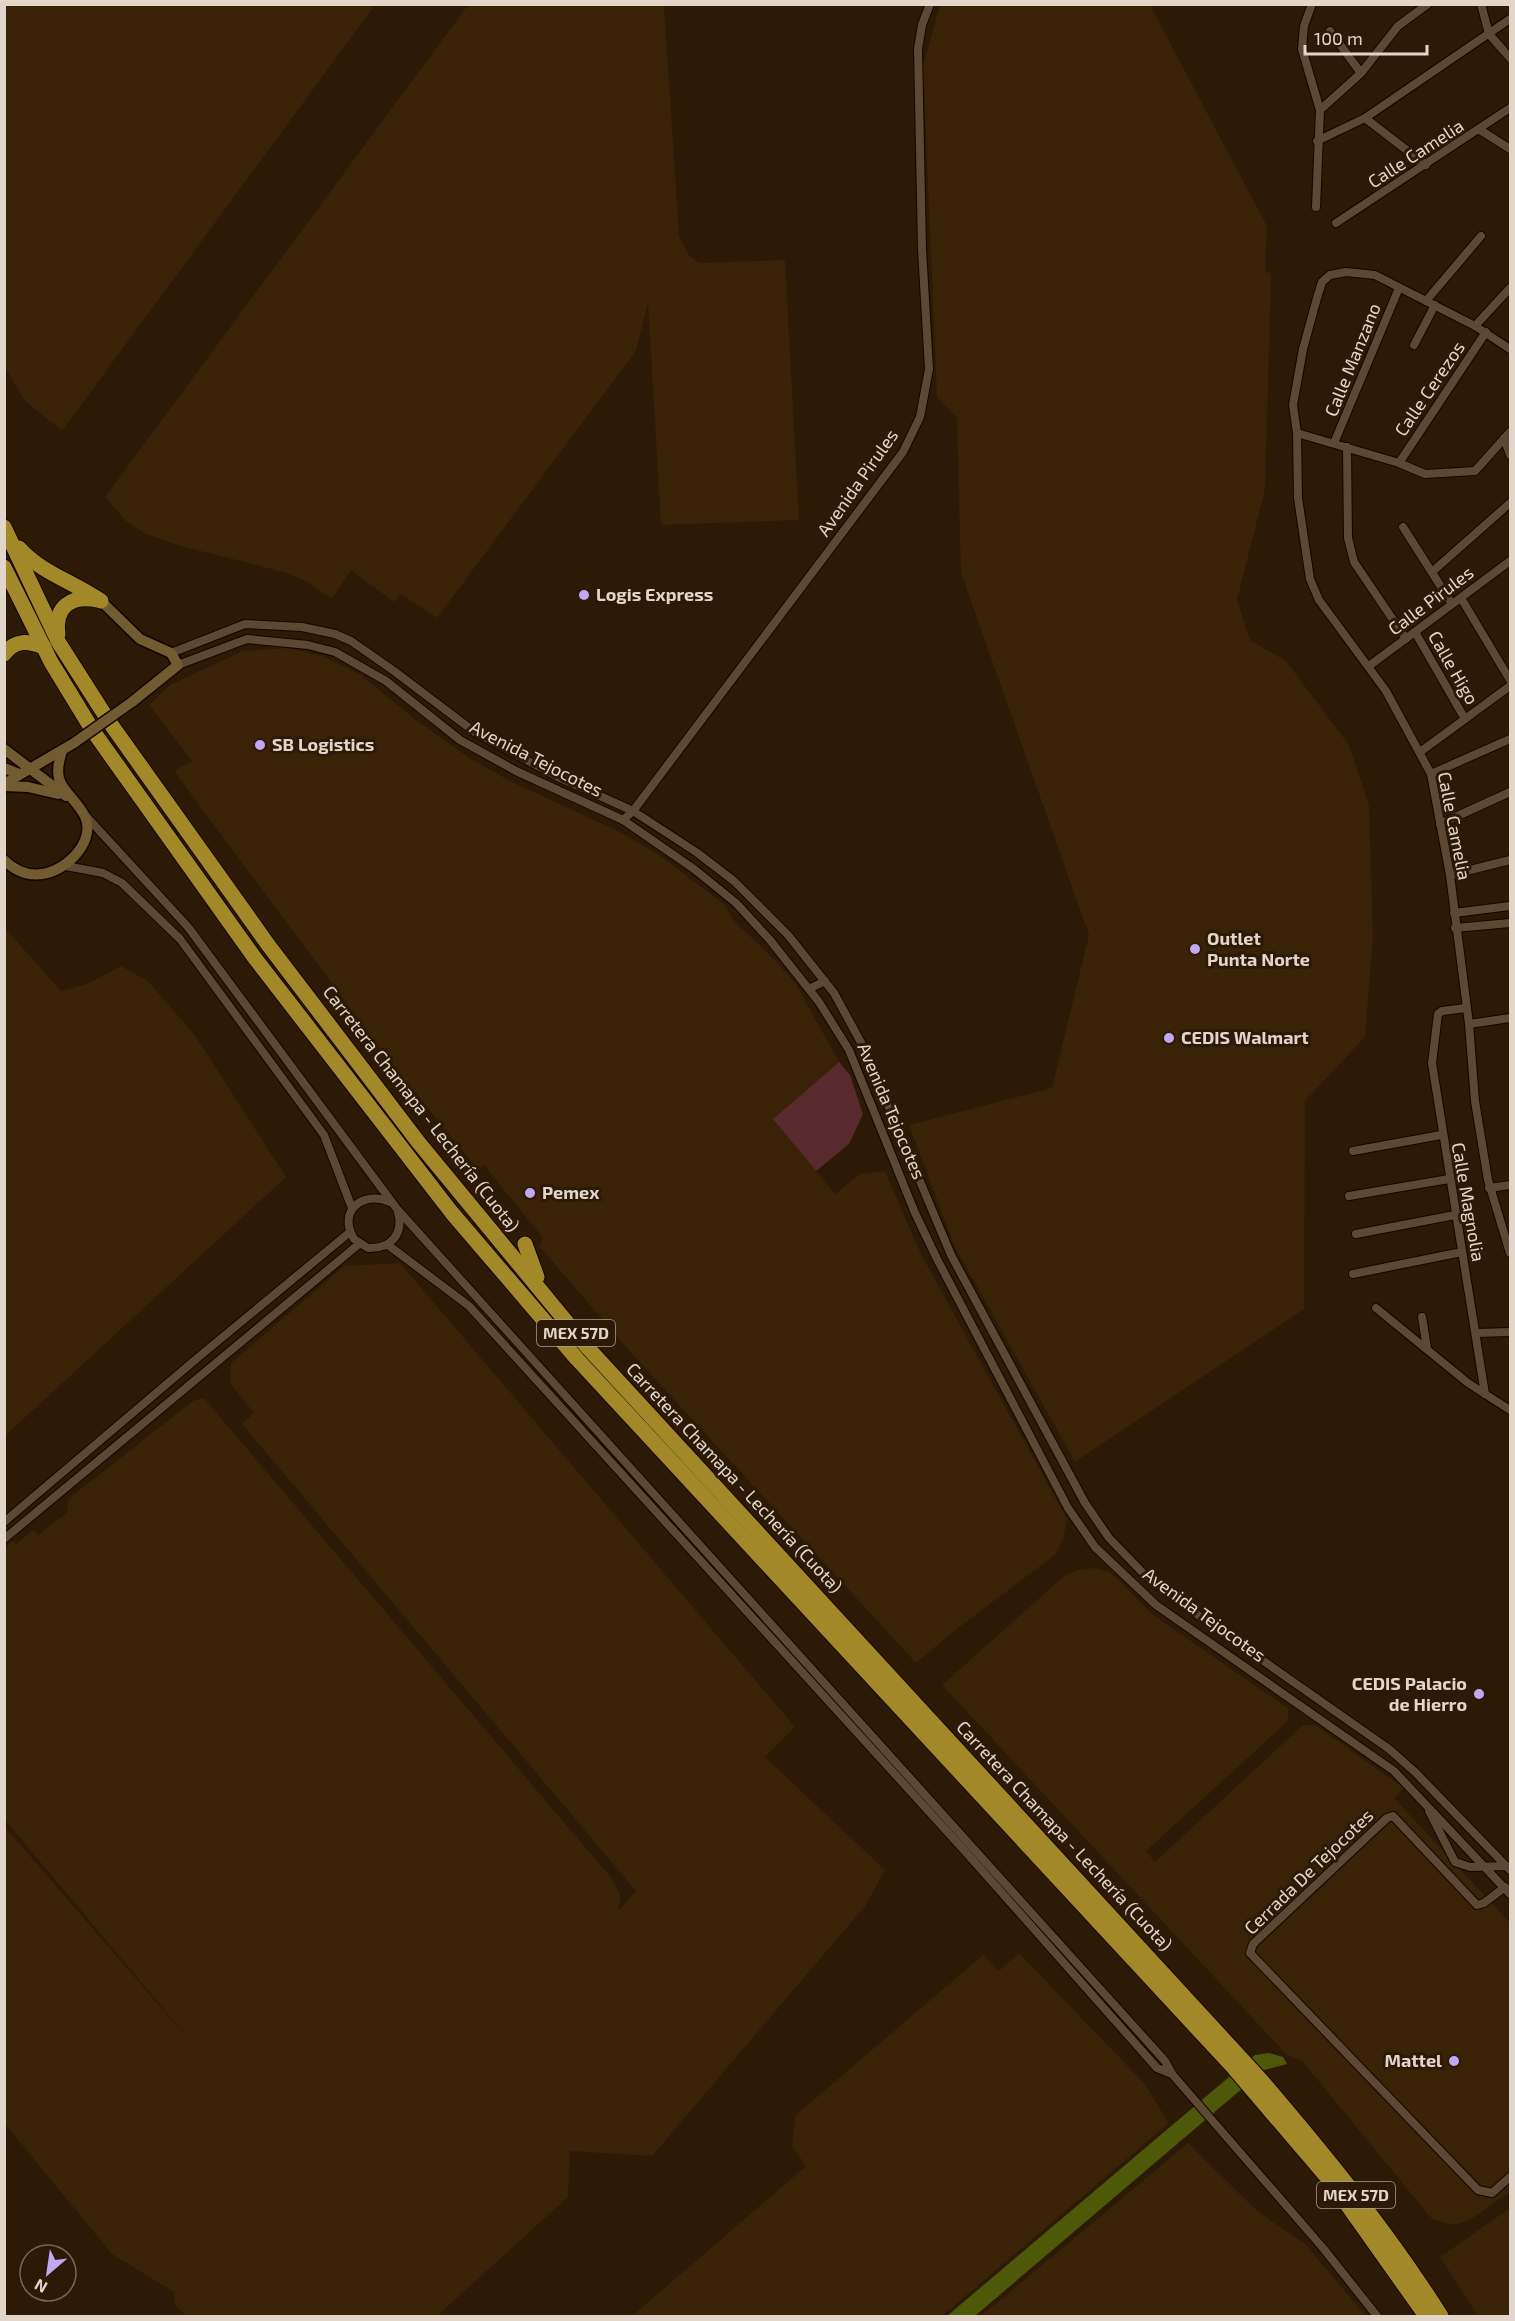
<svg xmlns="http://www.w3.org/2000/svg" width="1515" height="2321" font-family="'Exo 2',sans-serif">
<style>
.built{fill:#392206}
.green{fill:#582a2e}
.water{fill:#4d5809}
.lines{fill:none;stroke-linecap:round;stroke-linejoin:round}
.minor-casing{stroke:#140500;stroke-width:10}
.secondary-casing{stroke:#140500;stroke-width:13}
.motorway-casing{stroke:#140500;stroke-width:17}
.minor{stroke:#5d4833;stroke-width:8}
.secondary{stroke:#725b30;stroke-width:10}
.motorway{stroke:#a38829;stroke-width:15}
.secondary-bridge-casing{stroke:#140500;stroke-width:13;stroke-linecap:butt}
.secondary-bridge{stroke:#725b30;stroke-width:10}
.poi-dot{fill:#c1a8f3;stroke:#2c1a06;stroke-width:2}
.labels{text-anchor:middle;stroke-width:6;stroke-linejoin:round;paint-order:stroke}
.shield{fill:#2c1a06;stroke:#ab9e8f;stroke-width:1.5}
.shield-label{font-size:16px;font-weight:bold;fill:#e2d6ca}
.street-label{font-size:18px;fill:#e2d6ca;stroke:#2c1a06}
.poi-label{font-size:18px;font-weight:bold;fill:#e2d6ca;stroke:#2c1a06;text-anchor:start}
</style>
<rect width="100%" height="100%" fill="#2c1a06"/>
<g class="built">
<polygon points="4,5 375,5 62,431 24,400 5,367"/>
<polygon points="468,5 664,5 679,236 689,255 699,263 785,260 799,520 661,525 648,303 636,351 437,618 401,594 394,602 351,570 332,599 304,580 287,573 177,545 144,533 126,521 105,497"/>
<polygon points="940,5 1150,5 1267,226 1265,271 1271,274 1265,489 1237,600 1250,640 1286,661 1349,745 1369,805 1373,937 1365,1037 1305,1101 1304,1309 1075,1462 955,1247 909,1125 1052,1088 1089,935 961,573 957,418 937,397 923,66"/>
<polygon points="288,648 323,656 361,675 417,721 471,759 510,781 620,832 662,857 724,904 735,922 769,954 796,984 839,1062 773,1119 835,1194 860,1174 885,1171 921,1254 1067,1519 1063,1540 1055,1555 954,1631 916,1663 635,1357 539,1246 543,1238 484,1165 478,1170 382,1051 174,771 192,761 149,705 170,685 243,651"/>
<polygon points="4,927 61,991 87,984 121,966 148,981 194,1034 286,1177 5,1436"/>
<polygon points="400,1263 795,1727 765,1757 885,1870 866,1905 652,2156 570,2151 568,2197 437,2316 186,2316 175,2305 174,2292 112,2254 5,2124 5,1827 198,2050 5,1820 5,1548 13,1541 16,1544 33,1530 38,1535 67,1513 68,1499 193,1401 204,1398 613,1880 621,1897 618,1911 636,1891 242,1424 254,1413 230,1383 231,1363 344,1266"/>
<polygon points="1092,1568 1110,1572 1152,1614 1289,1709 1288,1721 1146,1851 1155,1862 1303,1725 1315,1725 1404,1788 1394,1798 1510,1923 1510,2192 1470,2220 1455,2225 1432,2219 1302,2061 1287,2055 942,1685 1062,1578 1076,1570"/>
<polygon points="1019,1953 1144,2083 1169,2123 942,2316 632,2316 806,2166 792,2146 796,2115 983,1955 999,1971"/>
<polygon points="1188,2143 1256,2210 1306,2245 1366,2316 981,2316"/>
<polygon points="1510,2208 1510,2316 1478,2316 1440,2257"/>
</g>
<polygon class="green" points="839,1062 850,1075 863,1114 849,1144 816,1171 773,1119"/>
<polygon class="water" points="1269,2053 1283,2057 1287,2064 1264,2070 975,2316 947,2316 1255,2055"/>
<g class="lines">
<g class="minor-casing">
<g id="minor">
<polyline points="1312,4 1304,26 1302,49 1320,110 1316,207"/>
<polyline points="1481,4 1489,34 1510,58"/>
<polyline points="1330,31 1361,73"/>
<polyline points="1320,110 1361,73 1398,26 1428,4"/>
<polyline points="1365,118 1426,165"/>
<polyline points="1480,130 1510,149"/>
<polyline points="1317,141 1365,118 1510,19"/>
<polyline points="1336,223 1510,108"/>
<polyline points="1426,301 1481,236"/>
<polyline points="1475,326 1510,288"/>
<polyline points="1414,345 1435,305"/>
<polyline points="1510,349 1475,326 1375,275 1346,272 1330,275 1322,282 1317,298 1303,349 1293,405 1297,433 1298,498 1310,579 1319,600 1386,691 1431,774 1450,875 1469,1024 1475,1101 1488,1180 1510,1253"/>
<polyline points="1297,433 1399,463 1425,474 1475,471 1510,432"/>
<polyline points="1504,438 1510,455"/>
<polyline points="1334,443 1399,288"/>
<polyline points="1347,447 1348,538 1354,562 1406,639"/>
<polyline points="1399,463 1486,332"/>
<polyline points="1403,527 1452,604"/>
<polyline points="1432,572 1510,503"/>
<polyline points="1461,598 1510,680"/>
<polyline points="1415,632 1465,719"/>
<polyline points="171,653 245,624 302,627 335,634 351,641 394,671 476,733 558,777 633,811 696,852 734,881 788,935 834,993 864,1048 951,1255 1085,1503 1109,1538 1144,1574 1168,1594 1389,1749 1415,1772 1510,1870"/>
<polyline points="178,665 247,639 308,645 335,652 386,681 460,740 516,771 623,820 694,869 736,903 770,940 819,1002 849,1050 915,1213 937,1259 1068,1508 1095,1547 1156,1605 1394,1771 1510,1894"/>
<polyline points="1369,666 1510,561"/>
<polyline points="1420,752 1510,686"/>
<polyline points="1431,774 1510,739"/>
<polyline points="85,815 188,927 397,1209 1165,2061 1172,2074 1323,2248 1377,2316"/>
<polyline points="623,820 633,811 903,452 920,417 929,369 922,249 918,49 922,25 930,4"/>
<polyline points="1440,824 1510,792"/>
<polyline points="66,866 103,873 122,883 180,939 324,1135 352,1208"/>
<polyline points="1450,875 1510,860"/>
<polyline points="1454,913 1510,906"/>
<polyline points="1455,928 1510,923"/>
<polyline points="809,989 825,981"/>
<polyline points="1466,1008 1442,1011 1438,1014 1432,1063 1485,1394"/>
<polyline points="1469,1024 1510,1018"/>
<polyline points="1353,1151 1441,1135"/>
<polyline points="1489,1188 1510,1185"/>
<polyline points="1349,1196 1449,1179"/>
<path d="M390,1202C363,1190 337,1211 354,1239L368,1248C391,1249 404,1234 398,1212"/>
<polyline points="1356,1234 1455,1215"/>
<polyline points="388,1245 469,1306 963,1849 1157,2068 1172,2074"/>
<polyline points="1353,1274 1462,1252"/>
<polyline points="1376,1308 1468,1383 1510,1410"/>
<polyline points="1422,1317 1427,1348"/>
<polyline points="1476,1333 1510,1332"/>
<polyline points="4,1522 201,1355 350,1232"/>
<polyline points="4,1539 359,1244"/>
<polyline points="1429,1811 1455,1862 1470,1867 1507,1866"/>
<polyline points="1505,1887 1484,1903 1477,1905 1393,1816 1387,1818 1253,1944 1250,1953 1478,2190 1492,2193 1510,2177"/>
</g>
</g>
<g class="secondary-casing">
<g id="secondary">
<polyline points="101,601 140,639 171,653 178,665 132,702"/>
<polyline points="4,749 66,796"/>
<polyline points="4,768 19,774"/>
<polyline points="4,784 74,743"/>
<polyline points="4,786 28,787 58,794"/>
<path d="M4,860C15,871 27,876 42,874C67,871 99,839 83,813C68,788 50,787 62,751"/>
</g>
</g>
<g class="motorway-casing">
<g id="motorway">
<path d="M4,527L59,643L110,723L269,946L419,1143L588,1348L1261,2080C1326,2156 1388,2232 1441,2316"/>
<path d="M19,548C41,573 74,582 101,601"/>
<polyline points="4,567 51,662 93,731 254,957 452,1213 577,1359 1232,2066 1331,2182 1426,2316"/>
<path d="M58,634C54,606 72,595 97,600"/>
<path d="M4,654C16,639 28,641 44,647"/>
<polyline points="525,1244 537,1277"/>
</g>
</g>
<use href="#minor" class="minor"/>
<use href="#secondary" class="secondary"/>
<use href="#motorway" class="motorway"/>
<g class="secondary-bridge-casing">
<polyline id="secondary-bridge" points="74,743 132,702"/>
</g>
<use href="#secondary-bridge" class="secondary-bridge"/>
</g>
<g class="poi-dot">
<circle cx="584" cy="595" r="6"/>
<circle cx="260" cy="745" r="6"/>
<circle cx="1195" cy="949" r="6"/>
<circle cx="1169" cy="1038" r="6"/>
<circle cx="530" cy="1193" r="6"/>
<circle cx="1479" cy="1694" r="6"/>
<circle cx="1454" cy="2061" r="6"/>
</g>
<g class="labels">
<g class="shield">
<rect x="537" y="1320" width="78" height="26" rx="4.5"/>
<rect x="1317" y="2182" width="78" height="26" rx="4.5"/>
</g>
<g class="shield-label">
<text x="576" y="1339">MEX 57D</text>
<text x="1356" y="2201">MEX 57D</text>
</g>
<g class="street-label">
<text transform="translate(1416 154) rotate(-33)" y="6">Calle Camelia</text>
<text transform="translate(1353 360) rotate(-68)" y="6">Calle Manzano</text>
<text transform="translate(1430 389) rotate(-56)" y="6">Calle Cerezos</text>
<text transform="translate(858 483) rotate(-55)" y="6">Avenida Pirules</text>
<text transform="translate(1431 601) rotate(-37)" y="6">Calle Pirules</text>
<text transform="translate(1453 668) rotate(60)" y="6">Calle Higo</text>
<text transform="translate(536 759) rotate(27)" y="6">Avenida Tejocotes</text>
<text transform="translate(1454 826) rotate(79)" y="6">Calle Camelia</text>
<text transform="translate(421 1109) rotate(52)" y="6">Carretera Chamapa - Lechería (Cuota)</text>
<text transform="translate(891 1111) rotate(67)" y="6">Avenida Tejocotes</text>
<text transform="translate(1468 1202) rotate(80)" y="6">Calle Magnolia</text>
<text transform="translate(734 1478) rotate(47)" y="6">Carretera Chamapa - Lechería (Cuota)</text>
<text transform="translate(1204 1615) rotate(36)" y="6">Avenida Tejocotes</text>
<text transform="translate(1064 1836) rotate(47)" y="6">Carretera Chamapa - Lechería (Cuota)</text>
<text transform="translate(1309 1872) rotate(-44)" y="6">Cerrada De Tejocotes</text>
</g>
<g class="poi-label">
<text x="596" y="601">Logis Express</text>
<text x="272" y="751">SB Logistics</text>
<text x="1207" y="945">Outlet<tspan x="1207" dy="21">Punta Norte</tspan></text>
<text x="1181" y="1044">CEDIS Walmart</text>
<text x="542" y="1199">Pemex</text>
<text x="1467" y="1690" text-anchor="end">CEDIS Palacio<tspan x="1467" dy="21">de Hierro</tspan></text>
<text x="1442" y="2067" text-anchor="end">Mattel</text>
</g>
</g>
<rect width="1515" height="2321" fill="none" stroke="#e2d6ca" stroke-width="12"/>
<g transform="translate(48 2273) rotate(209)"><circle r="28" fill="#2c1a06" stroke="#756554" stroke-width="1.5"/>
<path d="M0-4.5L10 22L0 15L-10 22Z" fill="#c1a8f3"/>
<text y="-9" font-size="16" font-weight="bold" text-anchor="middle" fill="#e2d6ca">N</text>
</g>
<path d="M1305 45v9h122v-9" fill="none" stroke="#e2d6ca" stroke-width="3"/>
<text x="1314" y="45" font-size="18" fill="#e2d6ca" stroke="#2c1a06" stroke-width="4.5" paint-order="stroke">100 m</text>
</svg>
